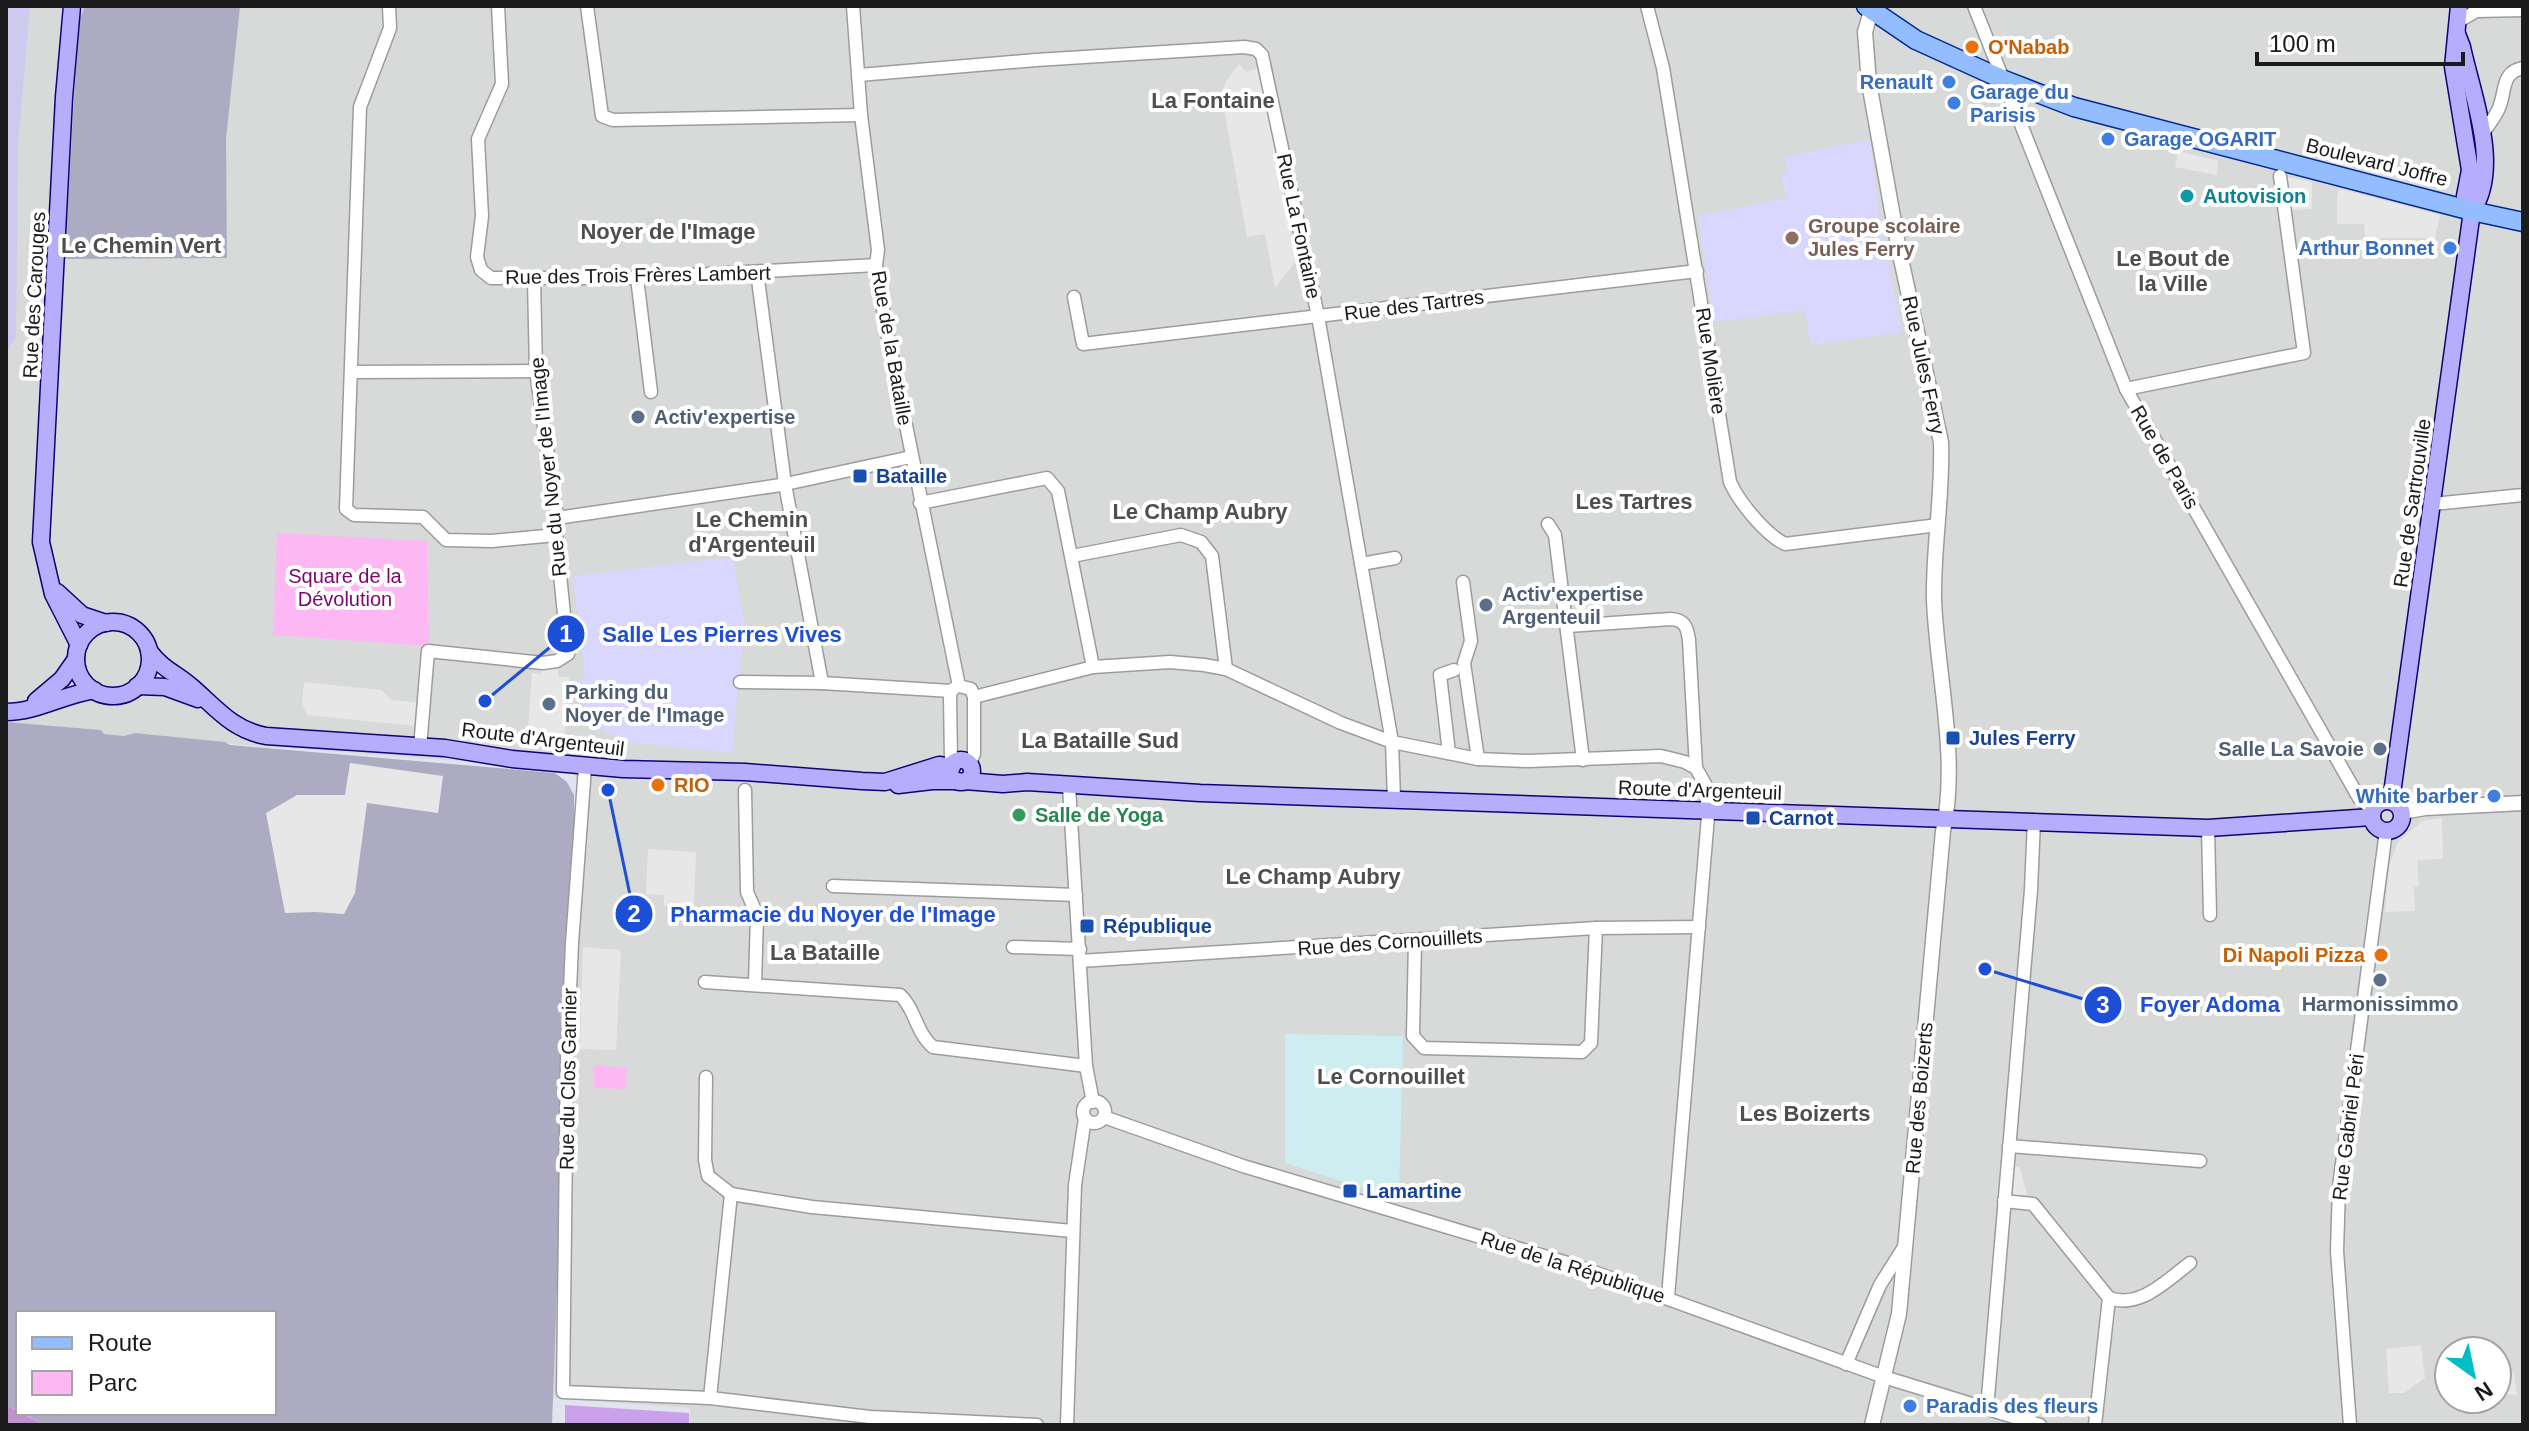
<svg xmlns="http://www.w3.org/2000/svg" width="2529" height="1431" font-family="Helvetica,sans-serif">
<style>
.residential{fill:#d8d9d9;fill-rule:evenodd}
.commercial{fill:#cdedf0}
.education{fill:#d9d7ff}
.construction{fill:#acabc2}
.farmland{fill:#cec9ee}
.grass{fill:#cba1ec}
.forest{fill:#c192d0}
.park{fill:#fdb8f4}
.parking{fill:#e7e7e7}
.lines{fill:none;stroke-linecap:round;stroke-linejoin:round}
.minor-casing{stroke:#9c9c9c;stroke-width:15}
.tertiary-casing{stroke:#9c9c9c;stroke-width:17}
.secondary-casing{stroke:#120074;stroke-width:19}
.primary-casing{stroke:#002a92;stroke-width:21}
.minor{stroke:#fff;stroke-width:12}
.tertiary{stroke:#fff;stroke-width:14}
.secondary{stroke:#b6aefd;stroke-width:16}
.primary{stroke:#93bdff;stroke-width:18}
.food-dot{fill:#e8710a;stroke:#fff;stroke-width:3}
.shop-dot{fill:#3f7fe0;stroke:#fff;stroke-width:3}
.culture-dot{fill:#0f9aa8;stroke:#fff;stroke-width:3}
.education-dot{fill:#8d6e63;stroke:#fff;stroke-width:3}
.service-dot{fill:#5c6f8a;stroke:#fff;stroke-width:3}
.transit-dot{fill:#1a4fb4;stroke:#fff;stroke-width:3}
.leisure-dot{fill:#2e9e5b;stroke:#fff;stroke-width:3}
.labels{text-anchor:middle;stroke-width:8;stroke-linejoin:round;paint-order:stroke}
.food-label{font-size:20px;font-weight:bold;fill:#c56008;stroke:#fff;text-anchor:start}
.shop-label{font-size:20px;font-weight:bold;fill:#366cbe;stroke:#fff;text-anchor:end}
.street-label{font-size:20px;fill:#1b1b1b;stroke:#fff}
.culture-label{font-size:20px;font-weight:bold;fill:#0d838f;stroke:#fff;text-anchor:start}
.education-label{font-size:20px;font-weight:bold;fill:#785e54;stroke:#fff;text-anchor:start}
.service-label{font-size:20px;font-weight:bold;fill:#4e5e75;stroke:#fff;text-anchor:start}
.transit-label{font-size:20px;font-weight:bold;fill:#164399;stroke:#fff;text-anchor:start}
.park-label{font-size:20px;fill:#7e046e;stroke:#fff}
.leisure-label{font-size:20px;font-weight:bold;fill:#27864d;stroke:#fff;text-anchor:start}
.neighbourhood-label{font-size:22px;font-weight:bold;fill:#4e4e4e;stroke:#fff}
.leader{fill:none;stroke:#1d4ed8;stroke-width:3}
.callout-dot{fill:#1d4ed8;stroke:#fff;stroke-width:3}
.mark-label{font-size:24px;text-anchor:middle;font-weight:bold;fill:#fff}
.callout-label{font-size:22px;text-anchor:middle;font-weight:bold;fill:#1d4ed8;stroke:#fff;stroke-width:8;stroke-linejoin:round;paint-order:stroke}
</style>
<rect width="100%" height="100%" fill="#e0e4ee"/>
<path class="residential" d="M6,6H2523V1425H690V1408L552,1398L578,903V786L575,775L567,769L231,744L225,742L135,733L130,737L104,734L101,730L6,722ZM2449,1351H2497V1399H2449Z"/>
<polygon class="commercial" points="1285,1034 1403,1036 1399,1200 1285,1163"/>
<g class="education">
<polygon points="1870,139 1880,222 1902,332 1810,345 1805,310 1714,322 1698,216 1786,198 1781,173 1787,172 1785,157"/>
<polygon points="733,557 744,622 732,753 636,743 605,732 587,713 582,700 578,680 585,678 573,576"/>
</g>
<g class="construction">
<polygon points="85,6 240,6 226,139 227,258 65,259 74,96 80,19"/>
<polygon points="6,722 101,730 104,734 124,736 135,733 225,742 230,745 555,773 567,782 574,795 574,828 552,1425 44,1425 22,1413 274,1413 274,1313 18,1313 18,1411 6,1405"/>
</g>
<polygon class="farmland" points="6,6 30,6 18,143 16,338 8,348"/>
<polygon class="grass" points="565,1405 689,1413 689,1425 565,1425"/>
<polygon class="forest" points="6,1405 44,1425 6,1425"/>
<g class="park">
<polygon points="277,533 427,541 429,646 273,635"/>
<polygon points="594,1065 627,1068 626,1089 594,1088"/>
</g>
<g class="parking">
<polygon points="1239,64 1246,72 1259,68 1296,261 1275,288 1265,234 1247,237 1222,98 1221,93 1227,80"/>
<polygon points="2178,151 2218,161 2217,175 2175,167"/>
<polygon points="2284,176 2312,182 2312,209 2292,210 2290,202 2287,201"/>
<polygon points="2340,189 2440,215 2435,238 2365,238 2364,224 2337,224 2337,195"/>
<polygon points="542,667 558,668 558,676 569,677 565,734 528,731 532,673 541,674"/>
<polygon points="304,682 382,690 391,700 416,702 414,726 307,715 302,703"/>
<polygon points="350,763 443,776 438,813 367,803 355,893 344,914 315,912 285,913 266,813 297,795 345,795"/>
<polygon points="2442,818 2443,859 2417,860 2419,886 2414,887 2415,911 2385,912 2389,867 2398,842 2422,821"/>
<polygon points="648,849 696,852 694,906 664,906 664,895 646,894"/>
<polygon points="583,947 621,950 616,1050 580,1049"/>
<polygon points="2010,1167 2020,1167 2027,1195 2013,1195"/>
<polygon points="2421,1345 2425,1378 2404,1393 2389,1393 2386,1349"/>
<polygon points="2497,1372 2514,1372 2517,1395 2497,1393"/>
</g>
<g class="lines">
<g class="minor-casing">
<g id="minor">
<polyline points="389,6 390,28 360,107 346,509 354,515 423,517 446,540 492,541 556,535"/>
<polyline points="498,6 502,84 478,139 482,216 477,257 481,270 491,278 637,278 876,265"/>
<polyline points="587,6 602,116 613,120 861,115"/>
<polyline points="853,6 861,115 878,250 876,265 885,322 959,686"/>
<path d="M1647,6L1663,68L1730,482C1739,502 1765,534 1785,544L1938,525"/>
<polyline points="1974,6 2126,389 2359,798 2373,810"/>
<polyline points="2459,21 2476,11 2523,10"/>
<polyline points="859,75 1036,60 1244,47 1256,49 1262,55 1318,316 1392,742 1394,799"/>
<path d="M2482,135C2487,126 2495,118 2499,108C2506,91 2501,72 2523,68"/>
<polyline points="757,272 785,484 822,683"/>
<polyline points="637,278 651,392"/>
<polyline points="1074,297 1083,344 1697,271"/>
<polyline points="351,372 536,371"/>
<polyline points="2126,389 2304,353 2280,176"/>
<polyline points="920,503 1047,478 1058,491 1093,667"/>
<polyline points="2433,504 2523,495"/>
<polyline points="557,518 781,485 911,457"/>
<polyline points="1548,524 1555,535 1583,760"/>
<polyline points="1072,556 1181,535 1201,542 1212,556 1226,669"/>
<polyline points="1361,564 1395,558"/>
<polyline points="1463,582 1471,641 1464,663 1478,759"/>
<path d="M1568,626L1671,619C1685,620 1687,627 1689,640L1696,768"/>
<polyline points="740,682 822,683 951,691"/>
<polyline points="959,686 971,689 974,697 974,754 969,764"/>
<polyline points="956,687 951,691 950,697 951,760 957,762"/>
<polyline points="974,697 1093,667 1170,662 1204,665 1226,669 1341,723 1392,742 1478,759 1528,761 1661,756 1685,762 1696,768 1706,786 1708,816 1668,1297"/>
<polyline points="420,748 428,651 543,663 557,661 568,654 556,535 557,518 536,371 534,280"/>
<polyline points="1449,753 1440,675 1454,670"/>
<polyline points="585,767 572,943 567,1062 563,1392 710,1398 870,1417 1037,1425"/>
<polyline points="1069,786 1086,1066 1093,1102"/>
<polyline points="745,790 747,892 757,915 755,984"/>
<polyline points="2208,828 2210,915"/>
<polyline points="833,886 1076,895"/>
<polyline points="1415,941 1413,1036 1424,1048 1582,1052 1591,1043 1596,928"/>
<polyline points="1013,947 1080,949"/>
<polyline points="1080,961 1596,928 1699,927"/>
<path d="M705,982L900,995C915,1008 916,1033 933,1047L1086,1066"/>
<polyline points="706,1077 705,1160 708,1176 731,1194"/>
<circle cx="1094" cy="1112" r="11"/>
<polyline points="1104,1117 1243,1166 1574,1265 1884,1377 2040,1425"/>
<polyline points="2009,1146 2200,1161"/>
<polyline points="2004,1201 2033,1204 2109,1298 2095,1425"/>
<path d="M2109,1298C2140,1309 2166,1281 2190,1263"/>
<polyline points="1846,1364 1880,1285 1904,1247"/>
<polyline points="710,1398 731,1194 812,1207 1072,1231"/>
<polyline points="1987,1409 2031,890 2034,820"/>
<polyline points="1067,1425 1075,1185 1085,1118"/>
<polyline points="2350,1425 2337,1251 2339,1187 2386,831"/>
</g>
</g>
<g class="tertiary-casing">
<g id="tertiary">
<path d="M1871,11L1865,32L1869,83L1899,250L1941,442C1943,495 1933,547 1934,600C1937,674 1959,759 1943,831L1899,1314L1872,1425"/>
<polyline points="2402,812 2425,808 2523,803"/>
</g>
</g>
<g class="secondary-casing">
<g id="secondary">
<polyline points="72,6 64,97 41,542 53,594 79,645"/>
<polyline points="2459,6 2453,67 2470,170 2465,196 2472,211"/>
<polyline points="57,592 82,615 106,623"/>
<circle cx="113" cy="659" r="37"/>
<path d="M149,651C164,671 177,673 193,688C217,709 233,730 266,736L445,748L512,759L623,769L745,772L862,781L885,782L939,765L952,767"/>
<polyline points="137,686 165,687 198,699"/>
<polyline points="36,701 62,679 76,659"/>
<path d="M6,712C36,712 63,695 94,690"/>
<circle cx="961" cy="771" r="11"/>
<polyline points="965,781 1003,784 1027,782 1200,793 2208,828 2372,817"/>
<polyline points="898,785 932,781 958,781"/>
<circle cx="2387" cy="816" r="15"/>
<path d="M2391,801L2472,211C2502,167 2472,95 2462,47L2457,34"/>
</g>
</g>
<g class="primary-casing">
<polyline id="primary" points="1866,6 1916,40 2004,80 2074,107 2472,211 2523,222"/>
</g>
<use href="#minor" class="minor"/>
<use href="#tertiary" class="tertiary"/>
<use href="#secondary" class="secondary"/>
<use href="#primary" class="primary"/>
</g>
<g class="food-dot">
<circle cx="1972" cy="47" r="8"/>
<circle cx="658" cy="785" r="8"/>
<circle cx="2381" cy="955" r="8"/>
</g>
<g class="shop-dot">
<circle cx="1949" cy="82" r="8"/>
<circle cx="1954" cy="103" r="8"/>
<circle cx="2108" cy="139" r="8"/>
<circle cx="2450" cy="248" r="8"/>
<circle cx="2494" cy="796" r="8"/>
<circle cx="1910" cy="1406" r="8"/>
</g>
<circle class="culture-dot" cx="2187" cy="196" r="8"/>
<circle class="education-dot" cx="1792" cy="238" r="8"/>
<g class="service-dot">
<circle cx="638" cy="417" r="8"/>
<circle cx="1486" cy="605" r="8"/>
<circle cx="549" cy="704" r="8"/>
<circle cx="2380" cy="749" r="8"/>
<circle cx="2380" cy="980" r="8"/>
</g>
<g class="transit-dot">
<rect x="852" y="468" width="16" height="16" rx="4"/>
<rect x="1945" y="730" width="16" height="16" rx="4"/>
<rect x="1745" y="810" width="16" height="16" rx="4"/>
<rect x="1079" y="918" width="16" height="16" rx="4"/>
<rect x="1342" y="1183" width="16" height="16" rx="4"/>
</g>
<circle class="leisure-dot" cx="1019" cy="815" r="8"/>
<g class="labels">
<g class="food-label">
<text x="1988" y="54">O'Nabab</text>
<text x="674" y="792">RIO</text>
<text x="2365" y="962" text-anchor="end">Di Napoli Pizza</text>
</g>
<g class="shop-label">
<text x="1933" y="89">Renault</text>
<text x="1970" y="99" text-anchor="start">Garage du<tspan x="1970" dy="23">Parisis</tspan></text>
<text x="2124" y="146" text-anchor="start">Garage OGARIT</text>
<text x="2434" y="255">Arthur Bonnet</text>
<text x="2478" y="803">White barber</text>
<text x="1926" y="1413" text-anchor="start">Paradis des fleurs</text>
</g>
<g class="street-label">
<text transform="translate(2377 162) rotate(14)" y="7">Boulevard Joffre</text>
<text transform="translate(1299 226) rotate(78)" y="7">Rue La Fontaine</text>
<text transform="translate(638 275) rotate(-1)" y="7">Rue des Trois Frères Lambert</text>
<text transform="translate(34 295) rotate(-87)" y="7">Rue des Carouges</text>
<text transform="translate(1414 305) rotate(-7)" y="7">Rue des Tartres</text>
<text transform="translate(892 348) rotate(80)" y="7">Rue de la Bataille</text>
<text transform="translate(1711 361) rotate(81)" y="7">Rue Molière</text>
<text transform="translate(1924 365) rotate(78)" y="7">Rue Jules Ferry</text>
<text transform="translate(2165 457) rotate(60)" y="7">Rue de Paris</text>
<text transform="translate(548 467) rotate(-96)" y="7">Rue du Noyer de l'Image</text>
<text transform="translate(2412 503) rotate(-82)" y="7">Rue de Sartrouville</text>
<text transform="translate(543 739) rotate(7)" y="7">Route d'Argenteuil</text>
<text transform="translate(1700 790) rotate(2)" y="7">Route d'Argenteuil</text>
<text transform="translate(1390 942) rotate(-4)" y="7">Rue des Cornouillets</text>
<text transform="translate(568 1079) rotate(-89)" y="7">Rue du Clos Garnier</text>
<text transform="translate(1919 1098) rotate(-85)" y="7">Rue des Boizerts</text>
<text transform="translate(2348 1127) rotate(-83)" y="7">Rue Gabriel Péri</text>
<text transform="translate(1573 1267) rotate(18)" y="7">Rue de la République</text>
</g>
<g class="culture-label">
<text x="2203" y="203">Autovision</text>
</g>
<g class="education-label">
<text x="1808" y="233">Groupe scolaire<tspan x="1808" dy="23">Jules Ferry</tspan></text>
</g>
<g class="service-label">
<text x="654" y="424">Activ'expertise</text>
<text x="1502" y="601">Activ'expertise<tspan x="1502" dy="23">Argenteuil</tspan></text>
<text x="565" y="699">Parking du<tspan x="565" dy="23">Noyer de l'Image</tspan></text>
<text x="2364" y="756" text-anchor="end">Salle La Savoie</text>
<text x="2380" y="1011" text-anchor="middle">Harmonissimmo</text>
</g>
<g class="transit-label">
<text x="876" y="483">Bataille</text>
<text x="1969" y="745">Jules Ferry</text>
<text x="1769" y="825">Carnot</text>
<text x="1103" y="933">République</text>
<text x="1366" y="1198">Lamartine</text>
</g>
<g class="park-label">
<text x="345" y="583">Square de la<tspan x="345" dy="23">Dévolution</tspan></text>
</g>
<g class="leisure-label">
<text x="1035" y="822">Salle de Yoga</text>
</g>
<g class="neighbourhood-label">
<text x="1213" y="108">La Fontaine</text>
<text x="668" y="239">Noyer de l'Image</text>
<text x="141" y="253">Le Chemin Vert</text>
<text x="2173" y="266">Le Bout de<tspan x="2173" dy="25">la Ville</tspan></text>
<text x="1634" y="509">Les Tartres</text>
<text x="1200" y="519">Le Champ Aubry</text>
<text x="752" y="527">Le Chemin<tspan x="752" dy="25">d'Argenteuil</tspan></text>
<text x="1100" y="748">La Bataille Sud</text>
<text x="1313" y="884">Le Champ Aubry</text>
<text x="825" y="960">La Bataille</text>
<text x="1391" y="1084">Le Cornouillet</text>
<text x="1805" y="1121">Les Boizerts</text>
</g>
</g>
<path class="leader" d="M485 701L566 634M608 790L634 914M1985 969L2103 1005"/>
<g class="callout-dot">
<circle cx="485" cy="701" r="8"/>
<circle cx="608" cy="790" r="8"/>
<circle cx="1985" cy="969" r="8"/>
<circle cx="566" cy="634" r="20"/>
<circle cx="634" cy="914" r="20"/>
<circle cx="2103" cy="1005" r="20"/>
</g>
<g class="mark-label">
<text x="566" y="642">1</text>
<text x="634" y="922">2</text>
<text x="2103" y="1013">3</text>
</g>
<g class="callout-label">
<text x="722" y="642">Salle Les Pierres Vives</text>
<text x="833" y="922">Pharmacie du Noyer de l'Image</text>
<text x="2210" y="1012">Foyer Adoma</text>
</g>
<rect width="2529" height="1431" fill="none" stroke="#1b1b1b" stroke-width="16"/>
<rect x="16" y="1311" width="260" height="104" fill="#ffffff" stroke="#a4a4a4" stroke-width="2"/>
<rect x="32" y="1337" width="40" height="12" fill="#93bdff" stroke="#a4a4a4" stroke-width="2"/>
<text x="88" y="1351" font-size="24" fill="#1b1b1b">Route</text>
<rect x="32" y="1371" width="40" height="24" fill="#fdb8f4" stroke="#a4a4a4" stroke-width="2"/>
<text x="88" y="1391" font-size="24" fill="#1b1b1b">Parc</text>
<g transform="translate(2473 1375) rotate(147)"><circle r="38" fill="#ffffff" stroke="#a4a4a4" stroke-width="2"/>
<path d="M0-6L14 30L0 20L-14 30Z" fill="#00bdc6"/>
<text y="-12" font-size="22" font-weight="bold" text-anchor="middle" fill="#1b1b1b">N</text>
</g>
<path d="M2257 52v12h206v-12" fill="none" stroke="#1b1b1b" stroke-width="4"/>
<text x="2269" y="52" font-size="24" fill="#1b1b1b" stroke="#ffffff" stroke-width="6" paint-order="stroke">100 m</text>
</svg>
